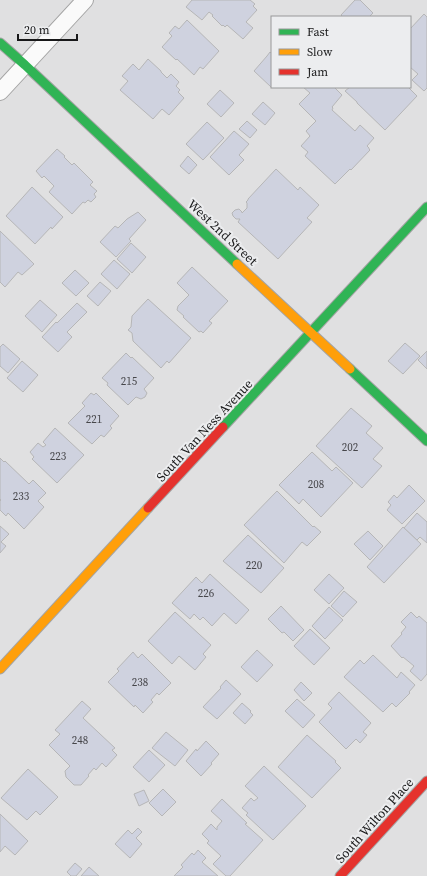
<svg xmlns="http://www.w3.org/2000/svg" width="427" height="876" font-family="'Source Serif 4',serif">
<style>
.building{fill:#cfd2df;stroke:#b6b6b7}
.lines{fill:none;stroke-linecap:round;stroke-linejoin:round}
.street-casing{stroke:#a4a4a4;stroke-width:18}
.fast-casing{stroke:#a4a4a4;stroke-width:11}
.slow-casing{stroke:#a4a4a4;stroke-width:11}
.jam-casing{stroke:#a4a4a4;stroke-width:11}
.street{stroke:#fafafa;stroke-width:16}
.fast{stroke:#30b455;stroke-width:9}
.slow{stroke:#ff9f0a;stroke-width:9}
.jam{stroke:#e5322d;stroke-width:9}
.labels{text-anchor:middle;stroke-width:4;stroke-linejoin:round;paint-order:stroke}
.number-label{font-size:11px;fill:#46464a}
.street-label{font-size:13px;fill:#181819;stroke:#ecedef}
</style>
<rect width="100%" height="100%" fill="#e0e0e1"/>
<g class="building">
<polygon points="192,0 250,0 255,4 253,6 257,10 246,22 253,28 243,39 227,25 225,27 223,25 222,26 212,16 213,15 209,12 202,20 186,7"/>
<polygon points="355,0 360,0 373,13 369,17 343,17 341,15"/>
<polygon points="424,14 427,17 427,88 424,91 412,80 418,74 410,67 410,29"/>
<polygon points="187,20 219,51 203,69 200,67 194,75 177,59 176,60 162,47 172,36 169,33 175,26 179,29"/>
<polygon points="272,51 272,85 271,87 254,71 267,56 270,52 271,53"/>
<polygon points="148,59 161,71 161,72 167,78 171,74 179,82 176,86 180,90 178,92 184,98 169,115 162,109 153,119 120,90 128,81 122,76 133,64 139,70"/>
<polygon points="303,87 334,87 342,95 332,107 333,108 332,110 355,131 360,125 374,138 367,146 369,148 369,149 370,150 351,170 350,169 335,184 305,156 308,152 301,146 310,136 306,131 316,121 299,104 310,93"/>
<polygon points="350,87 408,87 417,96 385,130 357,103 357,102 345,91"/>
<polygon points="220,90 234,103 221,117 207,104"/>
<polygon points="263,102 275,113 265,125 252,114"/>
<polygon points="247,121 257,130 250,138 239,129"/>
<polygon points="207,122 224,138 203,160 186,144"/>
<polygon points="234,131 249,144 239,155 244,160 229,175 210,157"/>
<polygon points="57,149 65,156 64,157 72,165 74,163 93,182 90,185 97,191 94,194 96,197 91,202 88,200 85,203 83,202 72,214 49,192 54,186 44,176 42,178 36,171"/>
<polygon points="188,156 197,165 189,174 180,166"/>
<polygon points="276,169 298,190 300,187 319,205 307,218 312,222 278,259 238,222 240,219 236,219 233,216 232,213 235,210 239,209 242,212 242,213 247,208 247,203 246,202 248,200 248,199"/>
<polygon points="32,187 63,217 52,229 51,227 35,244 6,216"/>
<polygon points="138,212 146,220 129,239 131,241 116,257 100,242 115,226 118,228 127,219"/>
<polygon points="0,231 34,264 22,275 18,272 5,287 0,282"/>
<polygon points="131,243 146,257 132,273 117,259"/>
<polygon points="114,260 130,274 117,289 101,274"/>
<polygon points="192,267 228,301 209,321 212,323 203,333 201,331 199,332 183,317 184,316 177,310 178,306 189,295 177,283"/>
<polygon points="75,270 89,283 76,296 62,283"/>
<polygon points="100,282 111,291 98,306 87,296"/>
<polygon points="148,299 191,338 169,363 167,361 161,368 133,341 132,333 128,330 131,327 132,316"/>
<polygon points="40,300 57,315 42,332 25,316"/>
<polygon points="77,303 87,312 67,332 72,337 58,352 42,337 56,322 57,323"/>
<polygon points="405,343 420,356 403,374 388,361"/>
<polygon points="3,344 20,359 8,373 0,366 0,347"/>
<polygon points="427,351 427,369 418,360"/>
<polygon points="126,353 131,358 132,357 154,378 144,389 147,393 145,397 141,399 136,397 128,405 107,385 108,383 102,378"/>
<polygon points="22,361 38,375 23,392 7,378"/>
<polygon points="91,393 94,395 96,393 119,416 110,426 112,428 104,437 101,435 92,444 68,423 85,406 82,403"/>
<polygon points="351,408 372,426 366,433 383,448 373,459 382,466 362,488 316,446"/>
<polygon points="55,428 84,455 57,483 32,459 34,457 30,452 38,443 43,447 46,445 43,442"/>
<polygon points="312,452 332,471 336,467 353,483 321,517 303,499 299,504 279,485"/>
<polygon points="0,458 4,462 5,461 29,484 33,480 46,493 38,501 44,507 24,529 8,513 6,516 0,510 0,501 1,500 0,499"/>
<polygon points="409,485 425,501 402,524 387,510 391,505 388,502 394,495 397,498"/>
<polygon points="277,491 313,527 314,526 321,532 307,546 302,542 284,563 244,525"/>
<polygon points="417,513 427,522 427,543 420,537 417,540 404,528"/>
<polygon points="0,526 9,534 1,542 6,546 0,553"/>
<polygon points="403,527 421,544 384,583 367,567"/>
<polygon points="368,531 383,546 370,560 354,544"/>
<polygon points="248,535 284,568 261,593 223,561"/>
<polygon points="210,574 249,610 236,624 224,613 212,626 203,617 200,620 194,614 190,619 172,603 196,577 202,583"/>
<polygon points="329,574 344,588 329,604 314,590"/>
<polygon points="344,591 357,602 343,617 331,606"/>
<polygon points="281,606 304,630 293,641 284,632 282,633 268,619"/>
<polygon points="329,607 343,620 325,639 312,626"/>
<polygon points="175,612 211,645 203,654 206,657 195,670 179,656 172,664 148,641"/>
<polygon points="411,612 417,618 419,616 427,623 427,674 421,681 410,671 414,666 403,657 402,658 391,646 402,634 401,633 406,627 401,622"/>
<polygon points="310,629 330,648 314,665 294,646"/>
<polygon points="257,650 273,665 257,682 241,667"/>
<polygon points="133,652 138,658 142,654 171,683 159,695 157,693 151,700 153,702 143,713 135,705 134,707 108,682 119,671 117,669"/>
<polygon points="373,655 397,678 401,672 415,685 409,692 410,693 396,707 392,703 383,712 344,677 360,660 364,664"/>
<polygon points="226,680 241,694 217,719 203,707 221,688 220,687"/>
<polygon points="301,682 312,693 304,701 294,690"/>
<polygon points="339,692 371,723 363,732 367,735 360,743 356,739 346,749 319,722 332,708 328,704"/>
<polygon points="297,699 315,715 303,728 285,711"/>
<polygon points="82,701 91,709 83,718 115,748 112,750 117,755 106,767 102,763 96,770 94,768 88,775 89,776 81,785 74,785 66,777 65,771 70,766 49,745 60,734 55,730"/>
<polygon points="242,703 251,711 250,712 253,715 245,724 233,713"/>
<polygon points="166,732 188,750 175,766 152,748"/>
<polygon points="307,735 336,761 335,762 341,768 312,798 278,767"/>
<polygon points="206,741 219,754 211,763 212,764 201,776 186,761 196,749 197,751"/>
<polygon points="149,750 165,765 149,782 133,767"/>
<polygon points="264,766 306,806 273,840 246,815 248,813 242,808 251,798 254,801 258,798 245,786"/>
<polygon points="28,769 58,797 40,815 36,811 27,820 1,798"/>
<polygon points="163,789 176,802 162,816 149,803"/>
<polygon points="144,790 149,801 139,806 134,794"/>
<polygon points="222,799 247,823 245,824 263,840 230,876 226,876 213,864 221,856 207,843 209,841 202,834 211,824 217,830 217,827 222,821 211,811"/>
<polygon points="0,814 28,841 15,855 5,846 0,852"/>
<polygon points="138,828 142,832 136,838 142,844 130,858 115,844 128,830 132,834"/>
<polygon points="198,850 206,858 202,862 218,876 174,876 183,867 181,865 192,853 194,855"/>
<polygon points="75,863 82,869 76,876 71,876 67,872"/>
<polygon points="89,867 99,876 81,876"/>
</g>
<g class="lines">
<g class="street-casing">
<polyline id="street" points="0,92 85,0"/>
</g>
<g class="fast-casing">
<g id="fast">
<polyline points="0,43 25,65 237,264"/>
<polyline points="350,369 427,441"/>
<polyline points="223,427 427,207"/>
</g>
</g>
<g class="slow-casing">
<g id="slow">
<polyline points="237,264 350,369"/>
<polyline points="0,669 148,508"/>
</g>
</g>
<g class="jam-casing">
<g id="jam">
<polyline points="148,508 223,427"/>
<polyline points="340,876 427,781"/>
</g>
</g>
<use href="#street" class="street"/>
<use href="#fast" class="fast"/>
<use href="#slow" class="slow"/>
<use href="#jam" class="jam"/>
</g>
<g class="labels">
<g class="number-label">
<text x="129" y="385">215</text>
<text x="94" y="423">221</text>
<text x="350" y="451">202</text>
<text x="58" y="460">223</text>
<text x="316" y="488">208</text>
<text x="21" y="500">233</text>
<text x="254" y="569">220</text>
<text x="206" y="597">226</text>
<text x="140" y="686">238</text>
<text x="80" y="744">248</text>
</g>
<g class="street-label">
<text transform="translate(223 232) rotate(43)" y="5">West 2nd Street</text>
<text transform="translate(204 430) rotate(-47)" y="5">South Van Ness Avenue</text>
<text transform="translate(374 820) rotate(-48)" y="5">South Wilton Place</text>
</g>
</g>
<rect x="271" y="16" width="140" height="72" fill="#ecedef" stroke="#979899"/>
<rect x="279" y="29" width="20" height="6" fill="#30b455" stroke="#979899"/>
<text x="307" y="36" font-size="12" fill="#181819">Fast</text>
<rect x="279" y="49" width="20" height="6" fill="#ff9f0a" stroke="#979899"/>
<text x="307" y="56" font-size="12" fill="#181819">Slow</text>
<rect x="279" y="69" width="20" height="6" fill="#e5322d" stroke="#979899"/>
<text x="307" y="76" font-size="12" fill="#181819">Jam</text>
<path d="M18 34v6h59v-6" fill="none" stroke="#181819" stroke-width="2"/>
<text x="24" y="34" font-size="12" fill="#181819" stroke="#ecedef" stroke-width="3" paint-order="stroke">20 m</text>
</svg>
